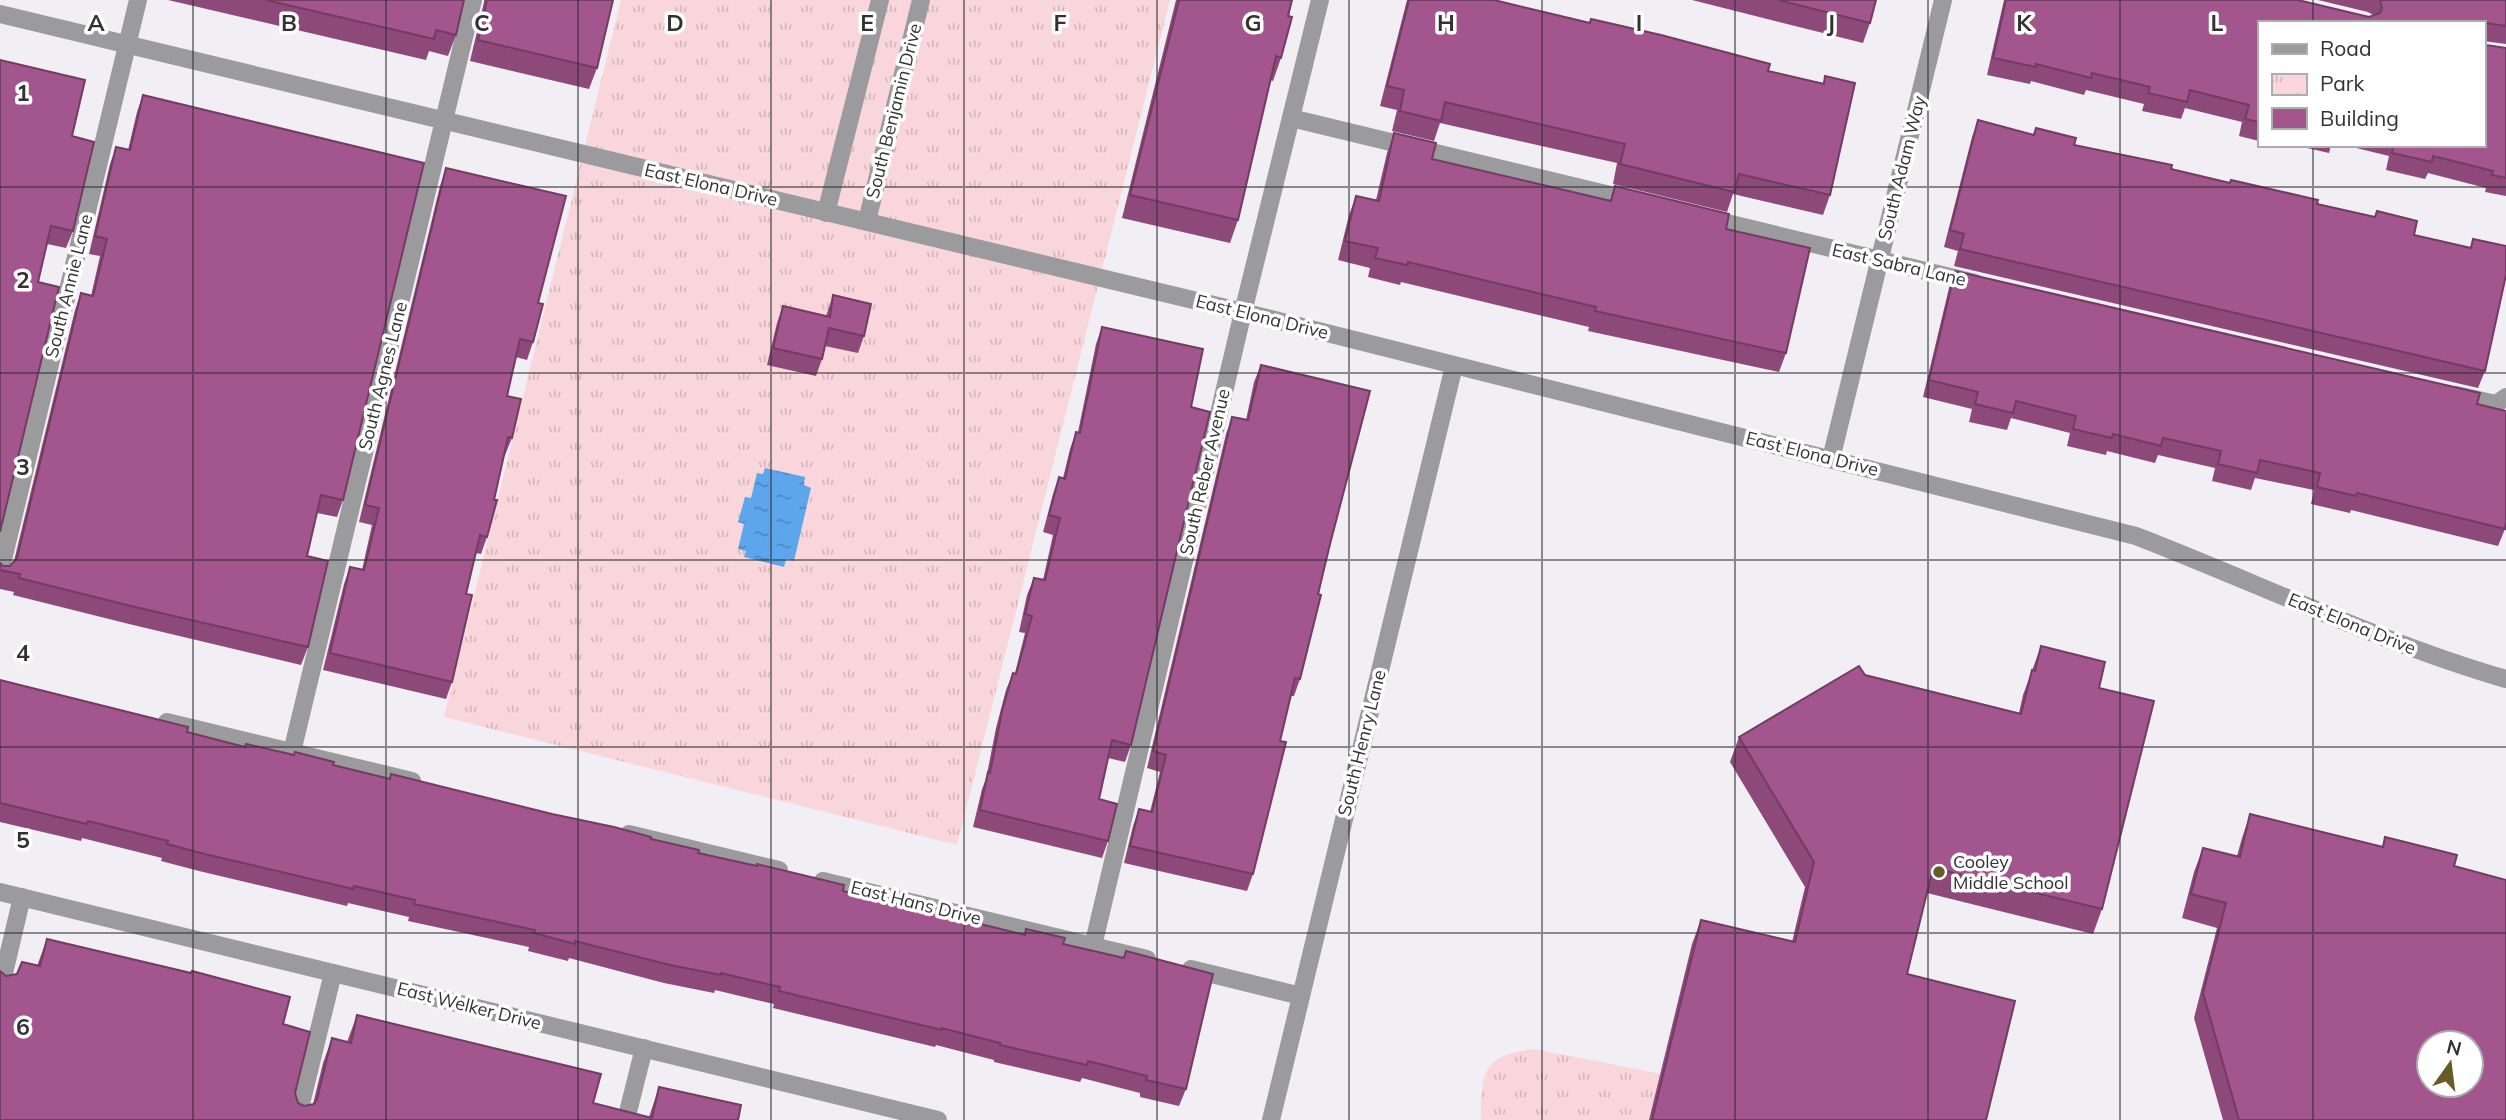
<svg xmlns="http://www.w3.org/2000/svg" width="2506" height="1120" font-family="Mulish,sans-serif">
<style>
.park{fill:url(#park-tufts)}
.water{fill:url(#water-ripples)}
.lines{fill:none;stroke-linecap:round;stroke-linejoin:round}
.minor{stroke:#9b9b9d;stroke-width:18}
.wall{fill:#8c4979}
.building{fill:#a3558d;stroke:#723c63;stroke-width:2;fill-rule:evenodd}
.grid{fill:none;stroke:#323233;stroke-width:2;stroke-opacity:0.55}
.poi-dot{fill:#675c28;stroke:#fff;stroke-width:2.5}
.labels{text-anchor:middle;stroke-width:7;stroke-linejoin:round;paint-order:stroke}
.street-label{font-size:18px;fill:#323233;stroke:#fff}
.poi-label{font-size:18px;fill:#323233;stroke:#fff;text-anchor:start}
.grid-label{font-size:23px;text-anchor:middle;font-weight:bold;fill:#323233;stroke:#fff;stroke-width:7;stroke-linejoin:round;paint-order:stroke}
</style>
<defs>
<pattern id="park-tufts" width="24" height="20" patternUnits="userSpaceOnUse" patternTransform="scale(1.75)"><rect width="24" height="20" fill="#f9d6db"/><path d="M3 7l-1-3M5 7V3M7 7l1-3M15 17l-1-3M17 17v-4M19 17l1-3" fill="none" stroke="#d6b8bc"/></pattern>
<pattern id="water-ripples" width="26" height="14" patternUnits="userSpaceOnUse" patternTransform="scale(1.75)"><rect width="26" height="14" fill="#5ea6ec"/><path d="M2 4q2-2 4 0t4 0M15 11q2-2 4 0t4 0" fill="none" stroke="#4e88c0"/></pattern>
</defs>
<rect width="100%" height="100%" fill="#f1eff3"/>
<g class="park">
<polygon points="621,0 1170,0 957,845 444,717"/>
<path d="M1535,1049L1661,1074L1649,1120H1481C1482,1072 1481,1055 1535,1049Z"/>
</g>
<polygon class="water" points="765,468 805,477 804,485 811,488 794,561 786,559 784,567 744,557 746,551 738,549 744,524 738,522 745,497 751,498 757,473 763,474"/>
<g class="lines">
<g class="minor">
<path d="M0,14L1243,312L2136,536C2260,584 2379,642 2506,679"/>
<polyline points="1291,118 1635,201"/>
<polyline points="826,213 880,0"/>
<polyline points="1706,218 1975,283"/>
<polyline points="867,221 921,0"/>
<polyline points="2456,395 2496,404 2506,397"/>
<polyline points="1831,459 1943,0"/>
<polyline points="0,572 138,0"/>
<polyline points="167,722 412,781"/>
<polyline points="292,752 473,0"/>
<polyline points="629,834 779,870"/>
<polyline points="823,881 1147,959"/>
<polyline points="0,892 938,1120"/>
<polyline points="1093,946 1243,312 1320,0"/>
<polyline points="1191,969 1301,996"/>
<polyline points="0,990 22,897"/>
<polyline points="297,1120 333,973"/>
<polyline points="626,1120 644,1048"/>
<polyline points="1271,1120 1454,366"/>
</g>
</g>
<g class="wall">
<polygon points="168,0 464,0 456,35 448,56 429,51 426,60"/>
<polygon points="484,0 613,0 597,68 589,89 470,61 484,2"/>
<polygon points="1176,0 1292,0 1281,58 1273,81 1270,80 1238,220 1230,243 1122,218"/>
<polygon points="1407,0 1494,0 1768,71 1823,83 1825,76 1830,195 1823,215 1733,194 1727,212 1613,184 1617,163 1440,123 1434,141 1392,131 1397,110 1380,106"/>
<polygon points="1692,0 1876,0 1870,23 1863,43"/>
<polygon points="2004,0 2298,0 2369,17 2373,15 2368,12 2318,0 2506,0 2506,44 2483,41 2483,23 2259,23 2259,141 2239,136 2242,122 2185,108 2181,119 2142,111 2144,104 2086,90 2084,95 2031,81 2030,84 1987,75"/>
<polygon points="2486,45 2506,48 2506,196 2485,192 2486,188 2428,173 2425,179 2386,170 2389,156 2344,145 2483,145"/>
<polygon points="0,60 72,136 73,231 66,248 47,244 38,282"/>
<polygon points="143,95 343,500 337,517 317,513 307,556 308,647 301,665 129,624 13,595 14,592 0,589 0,563 3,566 10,566 14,561 75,310 81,293 91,296 100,256 89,254 110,164 116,147 128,150 137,112"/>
<polygon points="1978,120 2033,135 2036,128 2074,145 2171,169 2375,217 2377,211 2414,235 2470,248 2473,239 2485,371 2478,388 1954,266 1958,251 1944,247 1972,137"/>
<polygon points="1394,133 1432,159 1610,201 1615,186 1726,229 1786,353 1779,372 1588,331 1589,327 1401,282 1400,285 1368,277 1370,268 1338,260 1349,215 1356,196 1376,200 1387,153"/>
<polygon points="2294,145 2331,145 2329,153"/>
<polygon points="446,168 538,303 533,342 527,360 516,357 507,396 512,438 505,455 504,454 494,500 487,537 481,554 476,553 466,594 452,682 446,699 323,670 344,584 350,567 362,570 372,525 359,522 440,186"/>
<polygon points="1955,271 2477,404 2505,529 2498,546 2351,510 2350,513 2311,504 2314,490 2255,478 2251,490 2212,481 2215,468 2158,455 2155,463 2107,451 2106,455 2067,446 2070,433 2011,418 2007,430 1969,422 1972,409 1923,397 1949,288"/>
<polygon points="833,295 864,336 858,353 825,346 822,359 816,376 767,365 777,323 783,306 826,316"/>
<polygon points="1102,327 1191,407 1131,745 1125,762 1108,758 1099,799 1108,841 1102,858 973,827 982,789 986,779 996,728 1006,690 1013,673 1015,673 1025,633 1019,632 1027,595 1034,578 1043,580 1053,535 1043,532 1053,494 1059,477 1063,478 1070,449 1076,432 1078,432 1096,344"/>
<polygon points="1261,365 1330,544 1300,679 1294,696 1291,696 1280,741 1253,874 1247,891 1124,863 1133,826 1139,809 1150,812 1160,772 1147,768 1226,434 1232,417 1246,420 1254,382"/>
<polygon points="2041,646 2099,688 2102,909 2093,934 1927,893 1907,974 1986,1120 1649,1120 1692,944 1701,920 1792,942 1805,887 1730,762 1739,737 1865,675 2019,713 2023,695"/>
<polygon points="0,680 244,747 333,765 389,779 391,774 651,839 843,891 1024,935 1026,929 1063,944 1123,958 1126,951 1186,1089 1179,1106 1140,1097 1140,1093 1082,1078 1080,1082 994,1062 994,1060 936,1045 935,1047 773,1008 774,1004 715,990 714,993 664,983 569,958 568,961 528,951 529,947 408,921 409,917 348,903 347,906 199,871 161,861 162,858 82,838 81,841 0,822"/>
<polygon points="2250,814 2382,847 2385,837 2454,866 2506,1120 2223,1120 2194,1018 2217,928 2182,918 2194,872 2203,848 2237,856 2242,838"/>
<polygon points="47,939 283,1024 295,1093 298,1103 304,1106 313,1104 323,1063 332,1038 347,1042 357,1015 593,1103 649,1117 659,1087 738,1120 0,1120 6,976 17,974 37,966"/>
</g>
<g class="building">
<polygon points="266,0 464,0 456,35 436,30 434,39"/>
<polygon points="487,0 613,0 597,68 478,40"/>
<polygon points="1179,0 1292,0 1288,16 1292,17 1281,58 1276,56 1238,220 1130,195"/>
<polygon points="1409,0 1494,0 1590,23 1591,19 1661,35 1770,64 1768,71 1824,84 1825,76 1855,83 1830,195 1739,174 1734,192 1620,164 1625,144 1445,102 1441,121 1400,111 1404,90 1387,86"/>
<polygon points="1778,0 1876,0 1870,23"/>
<polygon points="2006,0 2298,0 2369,17 2380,13 2382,8 2380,0 2506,0 2506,26 2486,23 2483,25 2483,23 2259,23 2259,122 2245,119 2249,105 2190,90 2187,102 2148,93 2150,87 2092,73 2091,78 2036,64 2036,67 1993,58"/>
<polygon points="2483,42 2486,45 2506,48 2506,178 2492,175 2493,171 2433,156 2432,162 2392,153 2394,145 2483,145"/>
<polygon points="0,60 85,80 72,136 94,142 73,231 51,226 38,282 59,287 0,532"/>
<polygon points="143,95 424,163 343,500 321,495 307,556 328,561 308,647 135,607 19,578 20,574 0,570 0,563 3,566 10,566 17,558 81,293 93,296 107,239 95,236 116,147 130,150"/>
<polygon points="1978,120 2034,135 2036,128 2076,138 2074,145 2172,165 2171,169 2230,183 2231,180 2318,200 2317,204 2375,217 2377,211 2417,221 2414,235 2471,248 2473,239 2506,246 2506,275 2485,371 1960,249 1964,234 1950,230"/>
<polygon points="1394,133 1436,143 1432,159 1611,201 1615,186 1729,214 1726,229 1810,248 1786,353 1595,311 1596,307 1408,262 1407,265 1375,258 1378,248 1345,241 1356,196 1379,201"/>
<polygon points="446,168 566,196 538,303 543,304 533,342 520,339 507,396 521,399 512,438 508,437 494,500 497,500 487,537 480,535 466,594 472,595 452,682 330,653 350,567 364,570 379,508 365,505"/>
<polygon points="1955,271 2480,393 2477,404 2506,411 2506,522 2505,529 2357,493 2356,496 2317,487 2320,473 2260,460 2257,473 2218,464 2221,451 2163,438 2161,446 2113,434 2112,438 2073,429 2076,416 2016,401 2013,413 1975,404 1978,392 1929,380"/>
<polygon points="833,295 871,304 864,336 829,328 822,359 773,348 783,306 830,317"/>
<polygon points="1102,327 1203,349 1191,407 1210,412 1131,745 1112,740 1099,799 1117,804 1108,841 980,810 988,772 990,773 1002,711 1013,673 1016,674 1032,616 1025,614 1034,578 1045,580 1060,518 1049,515 1059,477 1065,479 1076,432 1080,433"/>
<polygon points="1261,365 1370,391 1330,544 1318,594 1321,595 1300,679 1295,678 1280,741 1286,742 1253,874 1130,846 1139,809 1152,812 1166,755 1153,751 1232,417 1248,420"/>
<polygon points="2041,646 2105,662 2099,688 2154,701 2102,909 1933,868 1907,974 2015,1001 1986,1120 1652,1120 1701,920 1795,942 1814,862 1739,737 1859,666 1865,675 2021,714 2032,670 2035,671"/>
<polygon points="0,680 188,727 187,732 245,747 246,744 294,755 295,752 334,762 333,765 390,779 391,774 552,814 614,827 651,837 651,839 699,850 698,853 757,866 757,864 844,885 843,891 928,911 929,906 969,916 968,921 1025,935 1026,929 1065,938 1063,944 1124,958 1126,951 1213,974 1186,1089 1146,1080 1147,1076 1088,1061 1087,1065 1000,1045 1000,1043 942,1028 942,1030 779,991 780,987 721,973 721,975 670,965 575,941 575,944 534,933 535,930 414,904 415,900 354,886 353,889 205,854 167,844 168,841 88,821 87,824 0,803"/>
<path d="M2250,814L2383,847L2385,837L2457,855L2454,866L2506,880V1120H2239L2203,993L2226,903L2191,894L2203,848L2240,857ZM2429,1043H2471V1085H2429Z"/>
<polygon points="47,939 191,973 192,971 290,997 283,1024 310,1032 295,1093 298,1103 304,1106 314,1104 317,1099 332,1038 351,1043 357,1015 601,1074 593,1103 652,1118 659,1087 741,1105 738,1120 0,1120 0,971 6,976 17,974 22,962 40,966"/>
</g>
<path class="grid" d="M193,0V1120M386,0V1120M578,0V1120M771,0V1120M964,0V1120M1157,0V1120M1349,0V1120M1542,0V1120M1735,0V1120M1928,0V1120M2120,0V1120M2313,0V23M2313,145V1120M0,187H2506M0,373H2506M0,560H2506M0,747H2506M0,933H2506"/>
<circle class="poi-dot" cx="1939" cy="872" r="7"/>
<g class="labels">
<g class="street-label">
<text transform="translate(894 111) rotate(-76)" y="6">South Benjamin Drive</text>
<text transform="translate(1902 168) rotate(-76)" y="6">South Adam Way</text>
<text transform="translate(711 185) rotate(13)" y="6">East Elona Drive</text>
<text transform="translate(1899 265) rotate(13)" y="6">East Sabra Lane</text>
<text transform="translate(69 286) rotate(-76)" y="6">South Annie Lane</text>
<text transform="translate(1262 317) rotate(14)" y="6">East Elona Drive</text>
<text transform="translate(383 376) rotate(-76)" y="6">South Agnes Lane</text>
<text transform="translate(1812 454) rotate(14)" y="6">East Elona Drive</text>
<text transform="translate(1205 472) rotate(-77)" y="6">South Reber Avenue</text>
<text transform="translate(2352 624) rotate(22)" y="6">East Elona Drive</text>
<text transform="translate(1362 743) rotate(-76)" y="6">South Henry Lane</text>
<text transform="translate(916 903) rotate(14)" y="6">East Hans Drive</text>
<text transform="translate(469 1006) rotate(14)" y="6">East Welker Drive</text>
</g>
<g class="poi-label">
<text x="1953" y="868">Cooley<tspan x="1953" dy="21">Middle School</tspan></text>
</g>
</g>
<g class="grid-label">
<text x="96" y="31">A</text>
<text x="289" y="31">B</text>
<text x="482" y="31">C</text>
<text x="675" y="31">D</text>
<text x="867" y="31">E</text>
<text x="1060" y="31">F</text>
<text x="1253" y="31">G</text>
<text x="1446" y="31">H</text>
<text x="1639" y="31">I</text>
<text x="1831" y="31">J</text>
<text x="2024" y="31">K</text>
<text x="2217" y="31">L</text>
<text x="23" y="101">1</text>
<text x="23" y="288">2</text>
<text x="23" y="475">3</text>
<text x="23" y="661">4</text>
<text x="23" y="848">5</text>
<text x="23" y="1035">6</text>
</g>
<rect x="2258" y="21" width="228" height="126" fill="#ffffff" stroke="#adadad" stroke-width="2"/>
<rect x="2272" y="44" width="35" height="10" fill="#9b9b9d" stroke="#adadad" stroke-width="2"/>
<text x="2320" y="56" font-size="21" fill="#323233">Road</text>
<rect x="2272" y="74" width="35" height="21" fill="url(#park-tufts)" stroke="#adadad" stroke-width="2"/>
<text x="2320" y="91" font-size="21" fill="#323233">Park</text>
<rect x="2272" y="108" width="35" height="21" fill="#a3558d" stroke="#adadad" stroke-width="2"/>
<text x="2320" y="126" font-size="21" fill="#323233">Building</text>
<g transform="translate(2450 1064) rotate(14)"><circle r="33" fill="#ffffff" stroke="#adadad" stroke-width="2"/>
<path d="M0-5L12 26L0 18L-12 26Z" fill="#675c28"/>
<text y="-10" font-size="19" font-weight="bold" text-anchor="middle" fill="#323233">N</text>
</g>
</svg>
